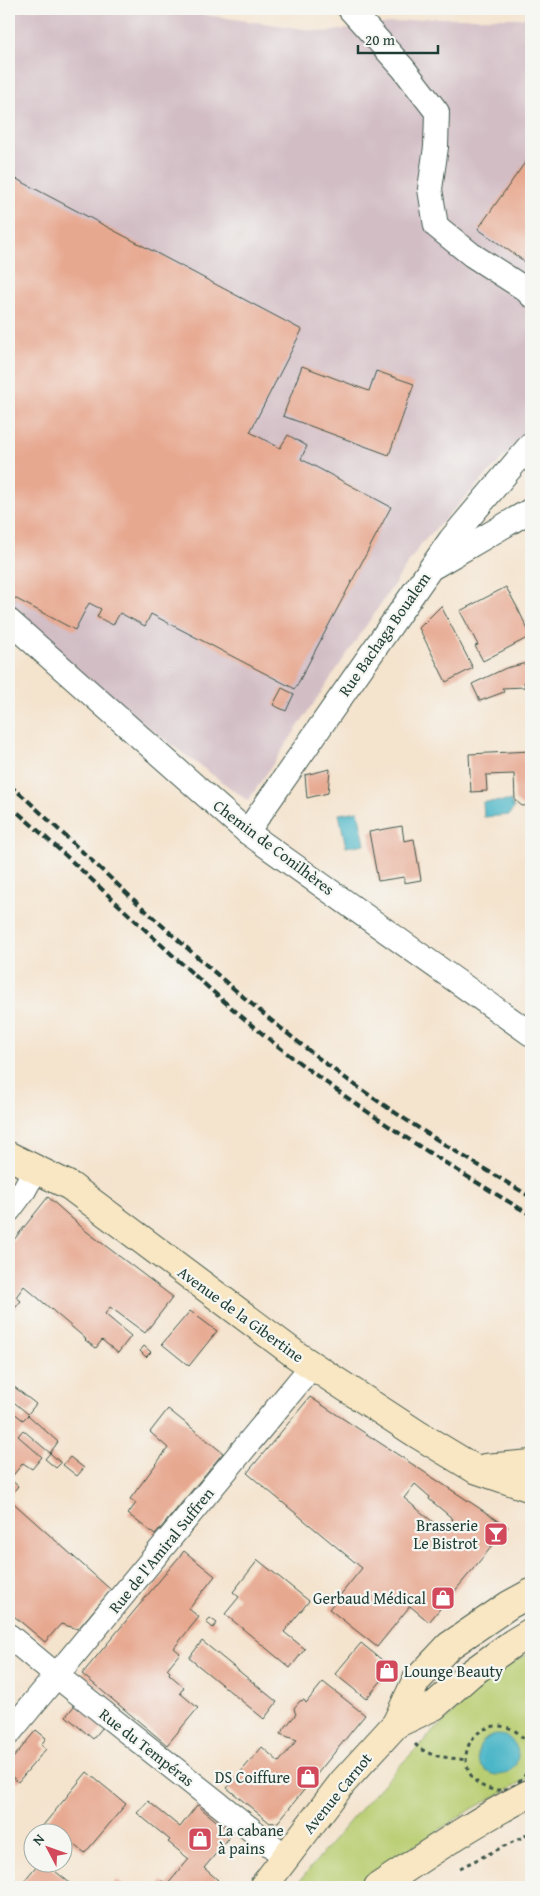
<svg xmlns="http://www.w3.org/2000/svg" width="540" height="1896" font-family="'Gentium Book Plus',serif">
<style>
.industrial{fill:#d2bdc5}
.green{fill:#b9ce72;stroke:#6c8653}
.water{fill:#4bb6c7;stroke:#357a7e}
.building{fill:#e7a890;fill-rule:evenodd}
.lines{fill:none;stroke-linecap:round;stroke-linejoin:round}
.street-casing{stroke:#3f564b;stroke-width:26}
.secondary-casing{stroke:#3f564b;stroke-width:30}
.path{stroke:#3f564b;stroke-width:3;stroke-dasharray:4 4;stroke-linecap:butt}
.street{stroke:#fff;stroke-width:24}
.secondary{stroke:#f9e7c3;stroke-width:28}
.rail{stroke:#1f3d34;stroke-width:4;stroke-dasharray:8 4;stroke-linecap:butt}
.labels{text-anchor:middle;stroke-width:4.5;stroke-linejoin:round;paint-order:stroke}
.street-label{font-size:16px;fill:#1f3d34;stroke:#f6f6f2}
.poi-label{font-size:16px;fill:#1f3d34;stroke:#f6f6f2;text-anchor:end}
</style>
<rect width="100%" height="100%" fill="#f6f6f2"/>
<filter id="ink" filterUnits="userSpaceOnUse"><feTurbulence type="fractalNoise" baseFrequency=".02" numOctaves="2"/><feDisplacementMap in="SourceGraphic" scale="10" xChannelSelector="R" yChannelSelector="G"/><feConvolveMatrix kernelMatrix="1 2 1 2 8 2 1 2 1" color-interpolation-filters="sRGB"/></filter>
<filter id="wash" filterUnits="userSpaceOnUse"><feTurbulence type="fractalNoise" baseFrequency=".0096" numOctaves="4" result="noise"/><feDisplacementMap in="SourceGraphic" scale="20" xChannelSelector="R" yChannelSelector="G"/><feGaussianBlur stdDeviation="1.12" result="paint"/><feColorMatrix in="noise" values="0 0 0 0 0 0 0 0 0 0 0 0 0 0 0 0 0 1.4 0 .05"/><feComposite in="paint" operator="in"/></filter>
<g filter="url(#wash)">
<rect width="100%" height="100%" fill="#f4e3cd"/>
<polygon class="industrial" points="9,9 164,9 325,32 428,18 531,18 531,429 421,544 248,801 141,722 9,612"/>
<path class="green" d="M531,1652V1777L472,1809L402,1854L355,1887H295C344,1826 396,1766 453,1713C477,1690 502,1668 531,1652Z"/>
<g class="water">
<polygon points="510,801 514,808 510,813 510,815 484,817 483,802"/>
<polygon points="358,811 365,844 346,847 339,814"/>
<circle cx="498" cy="1755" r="20"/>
</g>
<g id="blocks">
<g class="building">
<polygon points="531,154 531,266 478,229"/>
<polygon points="9,175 302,330 250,432 280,448 288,435 307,446 301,459 391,507 295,689 151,614 145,626 120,613 113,625 97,617 101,609 89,603 75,630 9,595"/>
<polygon points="302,366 369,391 376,371 414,384 389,455 283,416"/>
<polygon points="506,587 517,607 531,636 483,661 475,646 478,645 460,611"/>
<polygon points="441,606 473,668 446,682 419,628"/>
<polygon points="531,662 531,681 524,682 525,687 502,688 504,692 480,701 472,684 506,668"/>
<polygon points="282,688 294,694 286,711 273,705"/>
<polygon points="531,751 531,805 522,806 515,800 514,774 486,775 487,791 471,792 469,754"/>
<polygon points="330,769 328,793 307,798 305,775"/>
<polygon points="402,826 404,841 414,839 421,880 404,883 404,877 378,881 369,832"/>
<polygon points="48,1197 86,1231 173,1297 145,1333 110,1307 105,1314 131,1336 118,1353 102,1340 96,1348 85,1340 86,1339 24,1286 16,1297 21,1301 10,1314 9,1313 9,1246"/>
<polygon points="190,1311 217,1331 189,1366 162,1344"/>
<polygon points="144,1346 151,1352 146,1357 140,1351"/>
<polygon points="13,1386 36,1404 28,1414 9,1398 9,1391"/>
<path d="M310,1397L508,1527L429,1622L410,1606L377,1647L329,1609L362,1568L247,1473ZM415,1484L430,1497L429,1499L453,1519L444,1529L442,1527L440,1528L404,1498Z"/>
<polygon points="9,1409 23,1420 28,1415 58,1442 50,1453 23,1430 18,1436 42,1457 32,1469 23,1463 10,1479 18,1486 9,1498"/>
<polygon points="168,1409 223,1453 155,1535 128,1514 136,1503 130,1499 168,1448 150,1432"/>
<polygon points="50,1453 61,1463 56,1468 45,1459"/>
<polygon points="70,1457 84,1468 77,1476 63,1465"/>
<polygon points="9,1499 111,1590 78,1629 61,1624 45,1642 9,1612"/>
<polygon points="184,1551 215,1576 189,1609 199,1617 174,1648 180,1653 167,1669 170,1672 169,1674 184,1687 180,1693 198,1708 167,1745 82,1674"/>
<polygon points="258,1560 309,1601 284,1632 305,1649 290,1668 225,1614 239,1597 233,1592"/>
<polygon points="210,1618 217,1623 213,1628 206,1622"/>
<polygon points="202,1641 277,1702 264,1719 189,1658"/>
<polygon points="361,1643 392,1668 366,1699 335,1674"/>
<polygon points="323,1682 365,1715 278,1822 270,1823 227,1788 262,1747 279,1762 297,1740 280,1734 296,1714 295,1712 294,1708 300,1701 304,1700 306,1703"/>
<polygon points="75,1705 103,1727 93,1739 66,1716"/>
<polygon points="36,1730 46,1738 41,1745 46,1749 18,1782 9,1774 9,1763"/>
<polygon points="87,1772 126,1804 85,1853 70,1841 62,1850 62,1834 36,1834"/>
<polygon points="148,1801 180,1827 197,1805 232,1834 204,1868 218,1880 212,1887 161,1887 159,1885 162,1881 167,1885 189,1859 168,1842 170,1840 137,1813"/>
<polygon points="38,1864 46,1864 75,1887 19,1887"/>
<polygon points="117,1880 126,1887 111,1886"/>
</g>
</g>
</g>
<g filter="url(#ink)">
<use href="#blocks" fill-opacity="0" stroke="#3f564b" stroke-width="1"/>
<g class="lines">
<g class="street-casing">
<g id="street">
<polyline points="350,9 403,68 437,112 436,147 430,189 436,226 472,255 525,289 531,295"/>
<polyline points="435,566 531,510"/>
<polyline points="9,621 247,832 531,1034"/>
<polyline points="247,832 451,539 531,444"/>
<polyline points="9,1210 24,1190 36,1168"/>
<polyline points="9,1636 57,1676 287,1858"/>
<polyline points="9,1733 312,1366"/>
</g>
</g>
<g class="secondary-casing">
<g id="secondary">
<polyline points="9,1156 70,1186 296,1355 417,1434 475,1469 531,1488"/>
<polyline points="485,1468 531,1464"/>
<polyline points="396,1724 434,1706 470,1674 513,1643 531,1632"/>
<polyline points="263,1887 343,1782 396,1724 416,1681 449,1646 509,1605 531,1593"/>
<path d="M378,1887C428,1854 477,1820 531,1793"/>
</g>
</g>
<g class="path">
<circle cx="498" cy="1758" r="32"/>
<path d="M415,1744C429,1758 447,1757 466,1760"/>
<polyline points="460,1868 531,1833"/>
</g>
<use href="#street" class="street"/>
<use href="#secondary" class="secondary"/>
<g class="rail">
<path d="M9,785L25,798C120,887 214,977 316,1056C384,1109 458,1153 531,1197"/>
<path d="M9,805C88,873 161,948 241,1016C331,1092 430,1155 531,1215"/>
</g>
</g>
</g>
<defs>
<g id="bar-square" transform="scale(1.25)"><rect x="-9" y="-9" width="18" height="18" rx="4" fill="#d1495b" stroke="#f6f6f2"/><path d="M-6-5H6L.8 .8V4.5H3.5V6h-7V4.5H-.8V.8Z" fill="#fff"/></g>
<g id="shop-square" transform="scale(1.25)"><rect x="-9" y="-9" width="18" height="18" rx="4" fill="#d1495b" stroke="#f6f6f2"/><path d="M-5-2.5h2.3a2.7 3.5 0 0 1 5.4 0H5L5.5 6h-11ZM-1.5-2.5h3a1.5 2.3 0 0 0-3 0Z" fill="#fff"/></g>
</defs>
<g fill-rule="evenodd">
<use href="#bar-square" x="496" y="1534"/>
<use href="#shop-square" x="443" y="1598"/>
<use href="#shop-square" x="387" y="1671"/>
<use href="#shop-square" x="308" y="1777"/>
<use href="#shop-square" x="200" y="1839"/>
</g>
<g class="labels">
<g class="street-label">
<text transform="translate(384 634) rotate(-55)" y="6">Rue Bachaga Boualem</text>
<text transform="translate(274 847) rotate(37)" y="6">Chemin de Conilhères</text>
<text transform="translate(241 1314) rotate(36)" y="6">Avenue de la Gibertine</text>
<text transform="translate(161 1550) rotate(-51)" y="6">Rue de l'Amiral Suffren</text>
<text transform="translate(147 1747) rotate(38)" y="6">Rue du Tempéras</text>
<text transform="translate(337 1793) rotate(-51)" y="6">Avenue Carnot</text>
</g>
<g class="poi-label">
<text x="478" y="1531">Brasserie<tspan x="478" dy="18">Le Bistrot</tspan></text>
<text x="426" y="1604">Gerbaud Médical</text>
<text x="404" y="1677" text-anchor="start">Lounge Beauty</text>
<text x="290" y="1783">DS Coiffure</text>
<text x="218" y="1836" text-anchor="start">La cabane<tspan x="218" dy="18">à pains</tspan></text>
</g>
</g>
<rect width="540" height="1896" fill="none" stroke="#f6f6f2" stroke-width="30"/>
<g transform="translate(48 1848) rotate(311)"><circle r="24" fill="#f6f6f2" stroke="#a0aca6"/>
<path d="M0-4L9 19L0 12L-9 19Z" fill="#d1495b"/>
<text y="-8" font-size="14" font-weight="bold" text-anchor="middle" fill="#1f3d34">N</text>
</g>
<path d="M358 45v8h80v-8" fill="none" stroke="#1f3d34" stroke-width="2.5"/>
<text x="365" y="45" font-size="15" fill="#1f3d34" stroke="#f6f6f2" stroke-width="4" paint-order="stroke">20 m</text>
</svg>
